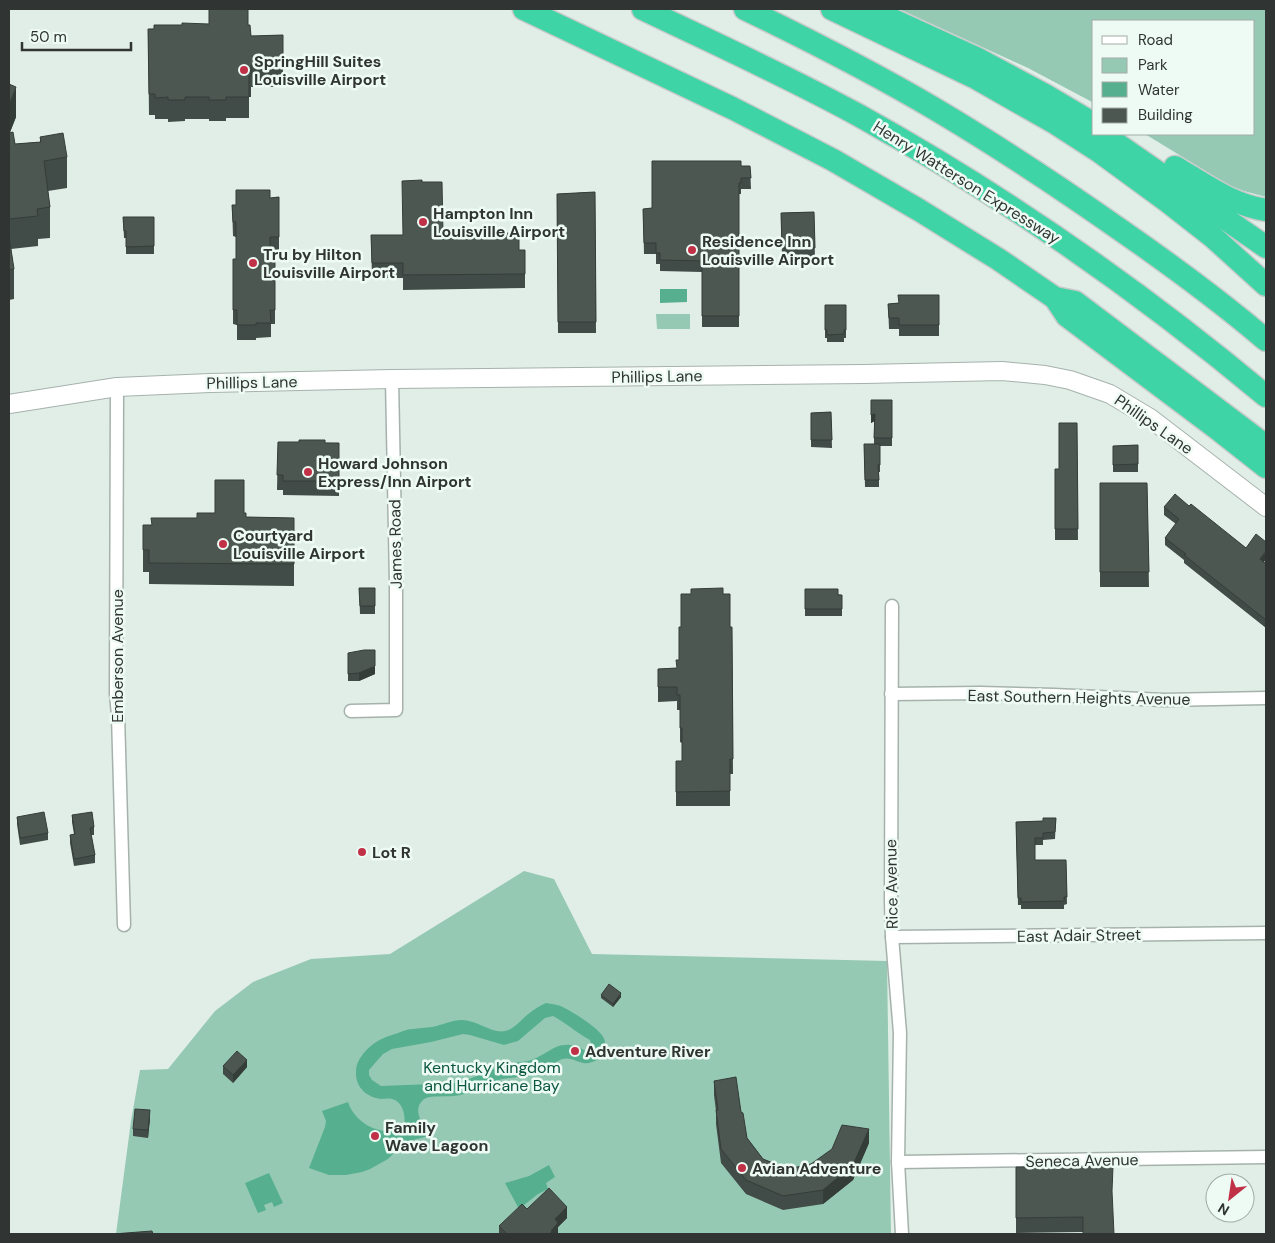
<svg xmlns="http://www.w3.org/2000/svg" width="1275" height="1243" font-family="'DM Sans',sans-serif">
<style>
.green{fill:#96c9b4}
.water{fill:#56b08f;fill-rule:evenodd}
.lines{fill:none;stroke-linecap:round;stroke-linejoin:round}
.street-casing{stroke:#a5b2ac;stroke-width:15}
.secondary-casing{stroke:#a5b2ac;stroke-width:20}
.highway-casing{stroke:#c9caca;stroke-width:25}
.street{stroke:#fff;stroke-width:12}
.secondary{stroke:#fff;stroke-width:18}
.highway{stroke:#3ed4a5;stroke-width:22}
.wall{fill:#414b47}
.shaded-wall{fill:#353d39}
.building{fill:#4c5752;stroke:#353d39}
.poi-dot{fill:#c03046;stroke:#eefbf5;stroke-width:2}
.labels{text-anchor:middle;stroke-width:5;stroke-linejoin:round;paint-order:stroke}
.poi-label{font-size:16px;font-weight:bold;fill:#303533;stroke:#eefbf5;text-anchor:start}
.street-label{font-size:16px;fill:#303533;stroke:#eefbf5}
.park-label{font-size:16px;fill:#0b5640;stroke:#eefbf5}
</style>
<rect width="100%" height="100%" fill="#e1eee8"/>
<g class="green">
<polygon points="899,9 1266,9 1266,197 1244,191 1230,186 1145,134 1254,134 1254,21 1094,21 1094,103 1028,68"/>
<polygon points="656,314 690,314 690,329 657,329"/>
<polygon points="524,871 554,879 592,954 887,961 891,1234 116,1234 131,1121 140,1070 168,1069 215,1011 253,982 311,959 390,954"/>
</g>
<g class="water">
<polygon points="660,289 687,289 687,302 660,303"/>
<path d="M546,1003C550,1004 554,1004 557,1005C567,1007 596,1027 601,1034C606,1039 606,1046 603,1052C601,1057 597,1061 592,1062C582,1067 573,1056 563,1059C558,1060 552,1066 547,1068C537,1072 527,1075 517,1077C513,1078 507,1078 502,1079C488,1084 475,1092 460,1095C450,1098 429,1094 423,1100C411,1111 424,1128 433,1135L405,1142L388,1159L370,1169L362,1172L346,1175H329L309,1168L325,1127L326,1121L322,1111L348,1102C355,1124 383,1138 404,1128C406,1118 404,1102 392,1099C389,1098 385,1099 381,1099C366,1097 355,1087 356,1071C356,1065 359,1059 363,1054C374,1041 382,1038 398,1033C403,1031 408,1029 413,1029C419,1028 425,1028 432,1027C442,1025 452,1020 462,1020C476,1020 493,1034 505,1031C514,1029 520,1021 527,1015C533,1010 539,1006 546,1003ZM553,1016C566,1023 577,1033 590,1040L592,1047L590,1050L586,1051C558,1035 552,1054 528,1061C523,1062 518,1062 513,1063C506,1064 500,1066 494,1069C481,1073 470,1080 457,1083L381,1086L372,1080L369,1075V1070L383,1054L392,1049L431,1042L463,1034L470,1035L504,1045L518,1041L545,1018Z"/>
<polygon points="549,1165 555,1177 546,1183 548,1189 538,1194 519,1209 505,1183 529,1176"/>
<polygon points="269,1173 283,1203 274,1207 272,1202 264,1205 266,1210 258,1213 245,1183"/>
</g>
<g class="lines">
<g class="street-casing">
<g id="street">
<polyline points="117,387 116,694 118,715 124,925"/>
<polyline points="892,606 891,901 892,937 900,1033 898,1162 902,1234"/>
<polyline points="891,694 980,693 1054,695 1164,700 1266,698"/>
<polyline points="351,711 396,710 396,583 392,379"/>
<polyline points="892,937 1266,933"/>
<polyline points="898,1162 1266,1157"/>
</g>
</g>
<g class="secondary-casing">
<polyline id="secondary" points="9,404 117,387 210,383 392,379 864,374 1002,371 1045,375 1070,380 1110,394 1150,418 1266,507"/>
</g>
<g class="highway-casing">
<g id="highway">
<polyline points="524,9 732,108 833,160 919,210 998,259 1055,298 1075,302 1266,446"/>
<path d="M643,9C716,44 789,77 860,116C1004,196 1139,290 1266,396"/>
<path d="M745,9C809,40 874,73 935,109C999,147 1061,188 1122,231C1171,265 1220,301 1266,340"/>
<polyline points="832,9 974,77 1055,123 1100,152 1167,201 1213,237 1266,285"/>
<polyline points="869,9 976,58 1045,95 1094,124"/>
<polyline points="1105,134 1117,144 1266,247"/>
<path d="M1175,167C1204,184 1232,205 1266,210"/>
<polyline points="1055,298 1067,316 1219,430 1266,467"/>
</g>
</g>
<use href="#street" class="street"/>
<use href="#secondary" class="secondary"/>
<use href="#highway" class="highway"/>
</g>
<g class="wall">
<polygon points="248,25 251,36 283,35 283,87 251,87 251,97 249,97 249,118 226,118 226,121 209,121 209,119 185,119 185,121 168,122 168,119 155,119 155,115 149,115 148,29"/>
<polygon points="9,84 16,117 10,132 15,144 40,142 40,137 67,157 67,188 48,191 50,207 50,238 38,239 38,246 11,249 14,269 14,299 9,300"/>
<polygon points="750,166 751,189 741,189 741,194 739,194 739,327 702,327 702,272 660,271 660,264 656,264 656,254 644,254 643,209 652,208"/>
<polygon points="422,182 443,234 519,250 525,250 525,288 403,290 403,278 372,278 371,235 403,235"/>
<polygon points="595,192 596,333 558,333 557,194"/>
<polygon points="279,197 279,252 270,252 275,310 275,324 271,324 271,337 256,338 256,340 237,340 237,325 233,324 233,259 236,259 236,237 233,236 232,205 236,205 270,198"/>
<polygon points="814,212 815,259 782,259 781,213"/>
<polygon points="123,217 154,217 154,254 126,254 126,238 124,238"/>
<polygon points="939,295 939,336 899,336 899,329 889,329 888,304 898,303"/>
<polygon points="825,305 846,305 846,338 844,338 844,342 827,342 827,338 825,338"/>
<polygon points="871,400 892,400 892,446 880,446 880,472 879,472 879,487 865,487 864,444 874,444 874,421 871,423"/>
<polygon points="831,412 832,448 811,447 811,413"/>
<polygon points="1077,423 1078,540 1055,540 1055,469 1059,469"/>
<polygon points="278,442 339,443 339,496 283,495 283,490 277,490"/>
<polygon points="1138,445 1138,472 1113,472 1113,446"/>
<polygon points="1100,483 1147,483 1149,587 1100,587"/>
<polygon points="1189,506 1246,548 1266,559 1264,562 1266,564 1266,628 1184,563 1184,560 1165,545 1165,538 1176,524 1164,515 1164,507"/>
<polygon points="244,513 246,517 294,518 294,586 149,584 149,572 143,572 143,525 151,525"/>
<polygon points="359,588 375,588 375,614 360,614"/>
<polygon points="805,589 842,595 842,616 805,616"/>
<polygon points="723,594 730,627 732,627 733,774 730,774 730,806 676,806 676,761 682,761 682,743 680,742 680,710 677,710 677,701 658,702 658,669 677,668 679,660 681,627"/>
<polygon points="348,653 375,674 359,681 348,681"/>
<polygon points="72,815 94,827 94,835 91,835 95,855 95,863 74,866 70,843 70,835 74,834 72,822"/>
<polygon points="17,817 48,833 48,840 20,845 17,824"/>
<polygon points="1056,818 1055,839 1043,840 1043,845 1035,845 1035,860 1066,860 1067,904 1064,905 1064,909 1021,909 1021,905 1018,905 1016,822 1043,821"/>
<polygon points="601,995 621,997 613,1007 601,998"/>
<polygon points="223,1066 247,1067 233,1083 223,1074"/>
<polygon points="714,1081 741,1112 747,1138 763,1159 788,1169 811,1164 869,1143 853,1180 823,1204 783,1210 746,1194 721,1163 716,1124 716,1111 714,1095"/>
<polygon points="150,1118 148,1138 133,1136 133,1129"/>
<polygon points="1016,1167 1113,1181 1083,1232 1016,1233"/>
<polygon points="527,1209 567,1218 558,1227 558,1234 499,1234 499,1226"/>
</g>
<g class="shaded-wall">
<polygon points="16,87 16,117 9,135 9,105"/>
<polygon points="875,414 875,421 871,423 871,415"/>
<polygon points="1266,551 1266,559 1260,567 1260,559"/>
<polygon points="375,666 375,674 359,681 359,673"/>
<polygon points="621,993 621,997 613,1007 613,1004"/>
<polygon points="247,1060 247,1067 233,1083 233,1075"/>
<polygon points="150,1110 150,1118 148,1138 148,1130"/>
<polygon points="869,1129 869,1143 853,1180 823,1204 823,1190"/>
<polygon points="567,1207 567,1218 558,1227 558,1234 549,1234 555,1219"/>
</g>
<g class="building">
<polygon points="209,9 248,9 248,25 250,25 251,36 283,35 283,65 251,65 251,75 249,76 249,97 226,97 226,100 209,100 209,97 185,97 185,100 168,100 168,97 155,98 155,94 149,94 148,29 154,29 154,25 182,25 182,23 209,24"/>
<polygon points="9,84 16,87 9,105"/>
<polygon points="13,132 15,144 41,142 40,137 63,133 67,157 44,161 50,207 37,209 38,216 9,219 9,133"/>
<polygon points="652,161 741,161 741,166 750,166 751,178 741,178 741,183 739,183 739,316 702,316 702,261 660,260 660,253 656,253 656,243 644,243 643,209 652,208"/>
<polygon points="422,180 422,182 442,182 443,234 519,233 519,250 525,250 525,274 403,275 403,263 372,263 371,235 403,235 402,181"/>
<polygon points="236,190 270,190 270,198 279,197 279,237 270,237 270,259 275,259 275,310 270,310 271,323 256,323 256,325 237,325 237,310 233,310 233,259 236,259 236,222 233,222 232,205 236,205"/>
<polygon points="595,192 596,322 558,322 557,194"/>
<polygon points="814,212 815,248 782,248 781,213"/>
<polygon points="123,217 154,217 154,246 126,247 126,231 124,231"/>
<polygon points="9,236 14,269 9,270"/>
<polygon points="898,295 939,295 939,325 899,325 899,318 889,318 888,304 899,303"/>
<polygon points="825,305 846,305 846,330 844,330 844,334 827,335 827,330 825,330"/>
<polygon points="871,400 892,400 892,438 874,438 875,414 871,415"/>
<polygon points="831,412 832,440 811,440 811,413"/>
<polygon points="1059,423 1077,423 1078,529 1055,529 1055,469 1059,469"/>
<polygon points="299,440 325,440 325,443 339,443 339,481 283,481 283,475 277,475 278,442 299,442"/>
<polygon points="864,444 880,444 880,465 878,465 879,480 865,480"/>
<polygon points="1138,445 1138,464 1113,465 1113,446"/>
<polygon points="215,480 244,480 244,513 246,513 246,517 294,518 294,564 149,563 149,550 143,550 143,525 152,525 151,518 197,518 197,513 215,513"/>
<polygon points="1100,483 1147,483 1149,572 1100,572"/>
<polygon points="1175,494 1189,506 1191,504 1246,548 1256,534 1266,542 1266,551 1260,559 1266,564 1266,620 1184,555 1186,554 1165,538 1179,519 1164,507"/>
<polygon points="359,588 375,588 375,606 360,606"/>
<polygon points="723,588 723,594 730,594 730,627 732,627 733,759 730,759 730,791 676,792 676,761 682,761 682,728 680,728 680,695 677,695 677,687 658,687 658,669 677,668 676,660 679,660 679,627 681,627 681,594 691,594 691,589"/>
<polygon points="805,589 838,589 838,595 842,595 842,609 805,609"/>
<polygon points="364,650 375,650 375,666 359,673 348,674 348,653"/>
<polygon points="44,812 48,833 20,838 17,817"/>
<polygon points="92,812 94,827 90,828 95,855 74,859 70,835 75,834 72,815"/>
<polygon points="1043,818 1056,818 1055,832 1043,833 1043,838 1035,838 1035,860 1066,860 1067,897 1064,897 1064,901 1021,902 1021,898 1018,898 1016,822 1043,821"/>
<polygon points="609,984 621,993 613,1004 601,995"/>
<polygon points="237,1051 247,1060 233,1075 223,1066"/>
<polygon points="736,1077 741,1112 743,1113 747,1138 763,1159 788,1169 811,1164 832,1149 842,1125 869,1129 853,1165 823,1190 783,1196 746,1180 721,1149 716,1110 718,1110 714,1081"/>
<polygon points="135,1109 150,1110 148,1130 133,1129"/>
<polygon points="1113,1166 1112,1191 1114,1234 1083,1234 1083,1217 1016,1218 1016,1167"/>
<polygon points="549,1188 567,1207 555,1219 558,1223 551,1231 552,1232 549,1234 507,1234 499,1226 522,1204 527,1209"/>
<polygon points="152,1231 153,1234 113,1234"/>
</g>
<g class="poi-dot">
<circle cx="244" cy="70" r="5"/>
<circle cx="423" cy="222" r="5"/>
<circle cx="692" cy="250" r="5"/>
<circle cx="253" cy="263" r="5"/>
<circle cx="308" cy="472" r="5"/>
<circle cx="223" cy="544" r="5"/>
<circle cx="362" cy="852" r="5"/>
<circle cx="575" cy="1051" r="5"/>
<circle cx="375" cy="1136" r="5"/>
<circle cx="742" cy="1168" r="5"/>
</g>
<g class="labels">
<g class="poi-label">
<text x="254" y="67">SpringHill Suites<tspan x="254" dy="18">Louisville Airport</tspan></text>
<text x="433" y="219">Hampton Inn<tspan x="433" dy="18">Louisville Airport</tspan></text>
<text x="702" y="247">Residence Inn<tspan x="702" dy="18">Louisville Airport</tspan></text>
<text x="263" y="260">Tru by Hilton<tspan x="263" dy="18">Louisville Airport</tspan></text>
<text x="318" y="469">Howard Johnson<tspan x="318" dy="18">Express/Inn Airport</tspan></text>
<text x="233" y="541">Courtyard<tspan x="233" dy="18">Louisville Airport</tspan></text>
<text x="372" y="858">Lot R</text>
<text x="585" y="1057">Adventure River</text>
<text x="385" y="1133">Family<tspan x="385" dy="18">Wave Lagoon</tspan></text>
<text x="752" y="1174">Avian Adventure</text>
</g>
<g class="street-label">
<text transform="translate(967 182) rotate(32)" y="6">Henry Watterson Expressway</text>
<text transform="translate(657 376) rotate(-1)" y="6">Phillips Lane</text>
<text transform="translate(252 382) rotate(-1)" y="6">Phillips Lane</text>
<text transform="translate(1154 424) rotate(35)" y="6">Phillips Lane</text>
<text transform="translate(395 544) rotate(-91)" y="6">James Road</text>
<text transform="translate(117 656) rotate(-90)" y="6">Emberson Avenue</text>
<text transform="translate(1079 697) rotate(1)" y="6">East Southern Heights Avenue</text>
<text transform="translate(891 884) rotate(-91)" y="6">Rice Avenue</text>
<text transform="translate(1079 935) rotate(-1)" y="6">East Adair Street</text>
<text transform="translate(1082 1160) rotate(-1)" y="6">Seneca Avenue</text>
</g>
<g class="park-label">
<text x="492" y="1073">Kentucky Kingdom<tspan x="492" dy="18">and Hurricane Bay</tspan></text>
</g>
</g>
<rect width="1275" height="1243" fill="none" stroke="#303533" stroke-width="20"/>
<rect x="1092" y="20" width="162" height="115" fill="#eefbf5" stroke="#a2aca7"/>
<rect x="1102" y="36" width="25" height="8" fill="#ffffff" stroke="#a2aca7"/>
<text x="1138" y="45" font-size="15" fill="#303533">Road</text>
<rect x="1102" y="58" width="25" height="15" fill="#96c9b4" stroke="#a2aca7"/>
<text x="1138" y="70" font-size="15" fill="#303533">Park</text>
<rect x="1102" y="82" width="25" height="15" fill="#56b08f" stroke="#a2aca7"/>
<text x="1138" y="95" font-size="15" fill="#303533">Water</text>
<rect x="1102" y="108" width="25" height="15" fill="#4c5752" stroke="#a2aca7"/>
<text x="1138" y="120" font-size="15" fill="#303533">Building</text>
<g transform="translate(1230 1198) rotate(210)"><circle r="24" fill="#eefbf5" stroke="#a2aca7"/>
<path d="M0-4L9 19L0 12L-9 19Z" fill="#c03046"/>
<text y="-8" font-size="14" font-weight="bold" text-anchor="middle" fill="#303533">N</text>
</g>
<path d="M22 42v8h109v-8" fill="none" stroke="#303533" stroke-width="2.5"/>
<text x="30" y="42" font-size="15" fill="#303533" stroke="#eefbf5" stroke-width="4" paint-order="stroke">50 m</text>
</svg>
